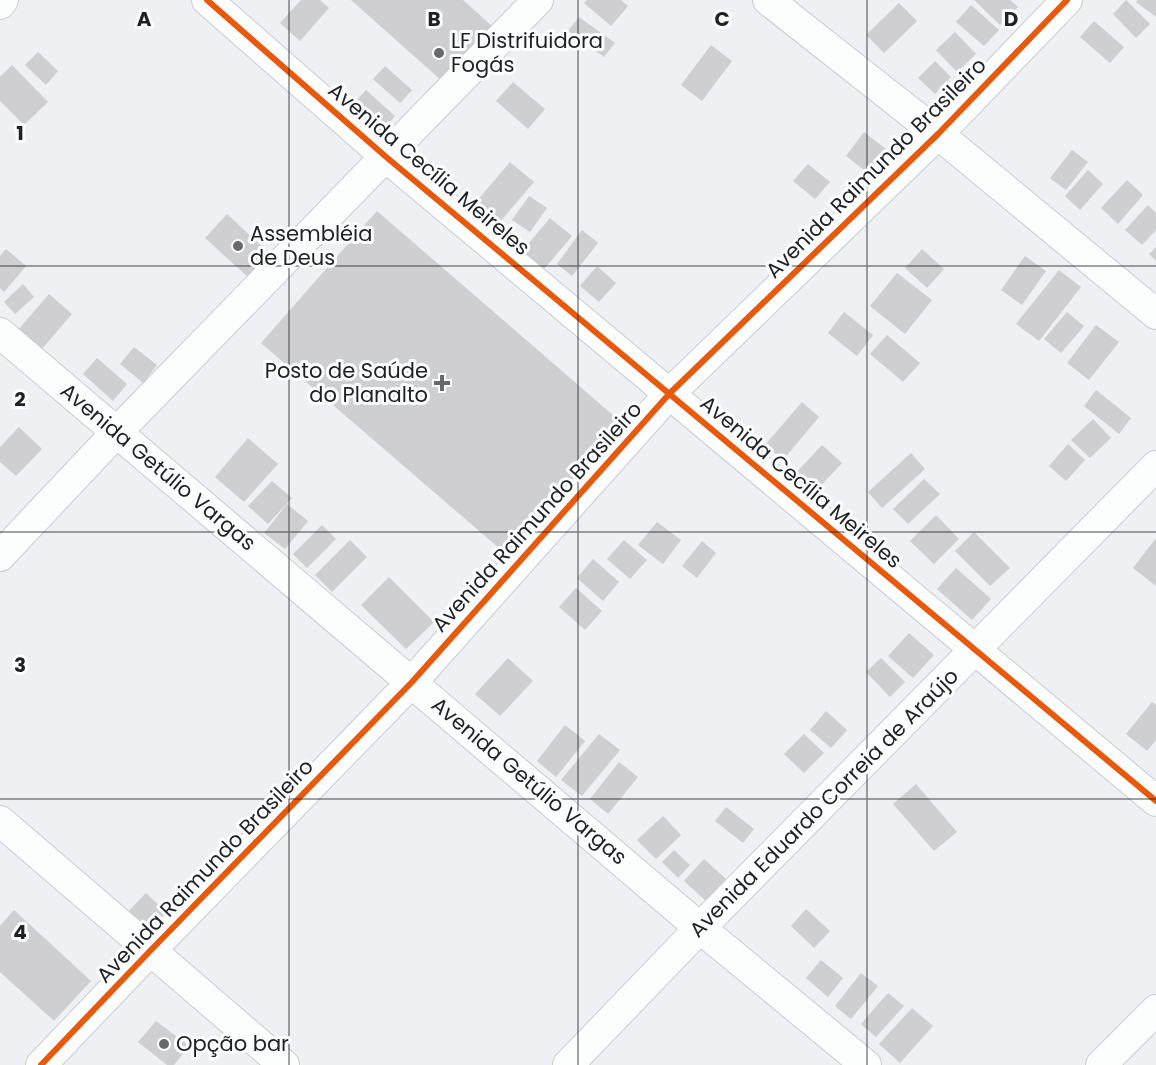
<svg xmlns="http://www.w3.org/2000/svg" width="1156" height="1065" font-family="Poppins,sans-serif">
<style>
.building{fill:#cfced0}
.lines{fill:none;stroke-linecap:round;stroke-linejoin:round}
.minor-casing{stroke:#caccce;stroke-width:32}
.minor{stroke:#fcfdfd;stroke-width:30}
.cycleway-casing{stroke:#fcfdfe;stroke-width:10}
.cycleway{stroke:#e8590c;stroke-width:6}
.grid{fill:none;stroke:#1f2123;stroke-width:1.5;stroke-opacity:0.55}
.poi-dot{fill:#67696c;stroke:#fcfdfe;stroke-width:2}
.labels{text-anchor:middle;stroke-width:6;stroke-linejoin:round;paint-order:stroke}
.poi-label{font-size:21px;fill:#1f2123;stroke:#fcfdfe;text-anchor:start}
.street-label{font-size:21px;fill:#1f2123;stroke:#fcfdfe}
.grid-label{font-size:20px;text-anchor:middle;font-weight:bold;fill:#1f2123;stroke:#fcfdfe;stroke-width:6;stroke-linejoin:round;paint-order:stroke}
</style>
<rect width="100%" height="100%" fill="#eef0f3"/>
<g class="building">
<polygon points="301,0 320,0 329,8 300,41 280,23"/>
<polygon points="351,0 463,0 492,26 442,81"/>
<polygon points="587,0 621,0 628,6 611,26 584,3"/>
<polygon points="974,0 1010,0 1018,7 1000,25"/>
<polygon points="1126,0 1150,24 1136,38 1113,14"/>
<polygon points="1138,0 1156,0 1156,17 1136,2"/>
<polygon points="899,3 917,21 884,53 866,35"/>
<polygon points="971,5 999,30 984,46 956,22"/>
<polygon points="579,17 615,43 604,57 568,31"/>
<polygon points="1094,21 1124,47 1110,63 1080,37"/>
<polygon points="955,32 976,54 957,72 936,50"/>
<polygon points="711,45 732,61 702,101 681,85"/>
<polygon points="38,52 58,71 46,85 25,65"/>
<polygon points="935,61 951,77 935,94 918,78"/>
<polygon points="12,65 48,102 24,125 0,101 0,77"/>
<polygon points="385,66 412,90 400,103 373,79"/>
<polygon points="513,82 545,109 528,129 496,101"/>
<polygon points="366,90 395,116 380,133 351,107"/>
<polygon points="864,132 886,149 868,173 846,156"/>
<polygon points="1072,150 1088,162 1066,190 1050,178"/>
<polygon points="510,162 534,182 500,222 476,202"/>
<polygon points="808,164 830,182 815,199 793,181"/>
<polygon points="1088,170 1103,184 1080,210 1065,196"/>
<polygon points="1127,180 1143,195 1118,224 1101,208"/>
<polygon points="529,196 547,208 530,232 512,220"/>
<polygon points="1148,205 1156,213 1156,230 1142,245 1125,230"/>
<polygon points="377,211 622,423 507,555 261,343"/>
<polygon points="227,214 270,254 248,277 205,238"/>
<polygon points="550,218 572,236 540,274 518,256"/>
<polygon points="582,230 598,243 572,276 557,264"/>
<polygon points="1156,247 1156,261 1149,254"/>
<polygon points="6,249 26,266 4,292 0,288 0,256"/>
<polygon points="922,249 944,269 927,288 905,268"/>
<polygon points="1025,256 1046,271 1022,305 1001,290"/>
<polygon points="597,266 616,283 599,302 580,286"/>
<polygon points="1059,270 1081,287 1039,341 1016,324"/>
<polygon points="897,273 932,300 905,334 870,306"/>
<polygon points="23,284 34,297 15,314 4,302"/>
<polygon points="49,294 72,314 41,350 18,330"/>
<polygon points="844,312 873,335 857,356 828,333"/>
<polygon points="1067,312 1084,326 1061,353 1044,339"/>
<polygon points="1096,325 1119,342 1089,380 1067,363"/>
<polygon points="887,335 920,363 903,382 870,354"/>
<polygon points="134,347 157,365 143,383 120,364"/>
<polygon points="97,358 127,384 113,401 83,374"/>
<polygon points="1096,390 1131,418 1119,434 1084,406"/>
<polygon points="802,402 819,417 783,460 765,445"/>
<polygon points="1093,419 1111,438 1090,458 1071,440"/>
<polygon points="19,427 42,449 16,476 0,462 0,447"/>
<polygon points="248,438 278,464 244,502 215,477"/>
<polygon points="1068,444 1085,460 1066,481 1049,466"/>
<polygon points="822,445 842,463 814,493 794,475"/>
<polygon points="911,453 925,469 882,508 868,492"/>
<polygon points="924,479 940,494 908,524 893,509"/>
<polygon points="272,481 292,498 268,524 248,506"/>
<polygon points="287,504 308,521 285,549 264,533"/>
<polygon points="936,515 959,539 934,564 910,541"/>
<polygon points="657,522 681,540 663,564 638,545"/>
<polygon points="322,525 336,539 307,568 293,554"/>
<polygon points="974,532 1010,568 990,586 955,551"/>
<polygon points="1156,538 1156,586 1133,568"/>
<polygon points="350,540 367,557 332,592 315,575"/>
<polygon points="624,540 647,560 630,579 607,559"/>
<polygon points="702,541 716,553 697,578 682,566"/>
<polygon points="593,559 619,582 603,601 577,578"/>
<polygon points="956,568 991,599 972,620 937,589"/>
<polygon points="389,577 434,622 406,649 361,605"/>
<polygon points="576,588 602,611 585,630 559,607"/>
<polygon points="909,633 934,655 913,678 888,656"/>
<polygon points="508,658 533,681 500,716 475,694"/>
<polygon points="881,658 905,682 890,697 866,672"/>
<polygon points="1152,702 1156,705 1156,740 1147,751 1126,734"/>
<polygon points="826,711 847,730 831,748 810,730"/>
<polygon points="565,725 585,741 556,777 537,761"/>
<polygon points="599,734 620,750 582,796 561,780"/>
<polygon points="804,734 824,753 804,773 784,754"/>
<polygon points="619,762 638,777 608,814 590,799"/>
<polygon points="916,784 957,832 934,851 893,804"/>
<polygon points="726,807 754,829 743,843 715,821"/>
<polygon points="663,816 681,835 656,859 637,840"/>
<polygon points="674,850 690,865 678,878 662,862"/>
<polygon points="704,859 726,879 706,901 684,881"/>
<polygon points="146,893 174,920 148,948 119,921"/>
<polygon points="806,909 830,931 814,948 791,926"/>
<polygon points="14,910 91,981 54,1021 0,972 0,926"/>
<polygon points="821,960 843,978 828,997 806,978"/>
<polygon points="861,973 878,986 851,1019 835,1006"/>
<polygon points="888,993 904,1006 876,1037 861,1024"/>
<polygon points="912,1008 933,1026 900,1063 879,1044"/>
<polygon points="156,1021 189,1046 174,1065 167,1065 138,1042"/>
</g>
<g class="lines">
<g class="minor-casing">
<g id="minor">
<polyline points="207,0 385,156 1156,801"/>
<polyline points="768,0 938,134 1156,314"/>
<polyline points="0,4 3,0"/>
<polyline points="0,333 700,928 866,1065"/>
<polyline points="0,556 116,433 538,0"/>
<polyline points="0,821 284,1065"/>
<polyline points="41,1065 150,951 412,682 670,393 938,134 1067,0"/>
<polyline points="568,1065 700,928 1156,466"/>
<polyline points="1101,1065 1156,1010"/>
</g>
</g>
<use href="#minor" class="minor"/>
<g class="cycleway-casing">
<g id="cycleway">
<polyline points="207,0 385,156 1156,801"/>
<polyline points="41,1065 150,951 412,682 670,393 938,134 1067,0"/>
</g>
</g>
<use href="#cycleway" class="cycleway"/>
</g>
<path class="grid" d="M289,0V1065M578,0V1065M867,0V1065M0,266H1156M0,532H1156M0,799H1156"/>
<g class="poi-dot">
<circle cx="439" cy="53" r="6"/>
<circle cx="238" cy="246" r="6"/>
<path d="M439 374h6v6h6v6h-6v6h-6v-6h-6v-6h6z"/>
<circle cx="164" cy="1044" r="6"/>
</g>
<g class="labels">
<g class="poi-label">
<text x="451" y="48">LF Distrifuidora<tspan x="451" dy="24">Fogás</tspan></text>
<text x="250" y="241">Assembléia<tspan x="250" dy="24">de Deus</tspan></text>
<text x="428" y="378" text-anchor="end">Posto de Saúde<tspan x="428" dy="24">do Planalto</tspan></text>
<text x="176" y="1051">Opção bar</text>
</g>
<g class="street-label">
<text transform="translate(876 168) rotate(-45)" y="7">Avenida Raimundo Brasileiro</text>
<text transform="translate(429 169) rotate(40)" y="7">Avenida Cecília Meireles</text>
<text transform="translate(158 467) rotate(40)" y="7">Avenida Getúlio Vargas</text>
<text transform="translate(801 482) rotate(40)" y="7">Avenida Cecília Meireles</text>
<text transform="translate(537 517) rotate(-48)" y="7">Avenida Raimundo Brasileiro</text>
<text transform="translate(529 781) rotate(40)" y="7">Avenida Getúlio Vargas</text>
<text transform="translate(824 803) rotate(-45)" y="7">Avenida Eduardo Correia de Araújo</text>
<text transform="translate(205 871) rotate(-46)" y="7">Avenida Raimundo Brasileiro</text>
</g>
</g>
<g class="grid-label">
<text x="144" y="26">A</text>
<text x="434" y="26">B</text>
<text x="722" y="26">C</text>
<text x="1011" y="26">D</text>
<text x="20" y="140">1</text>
<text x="20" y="406">2</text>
<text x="20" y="672">3</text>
<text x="20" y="939">4</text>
</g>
</svg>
